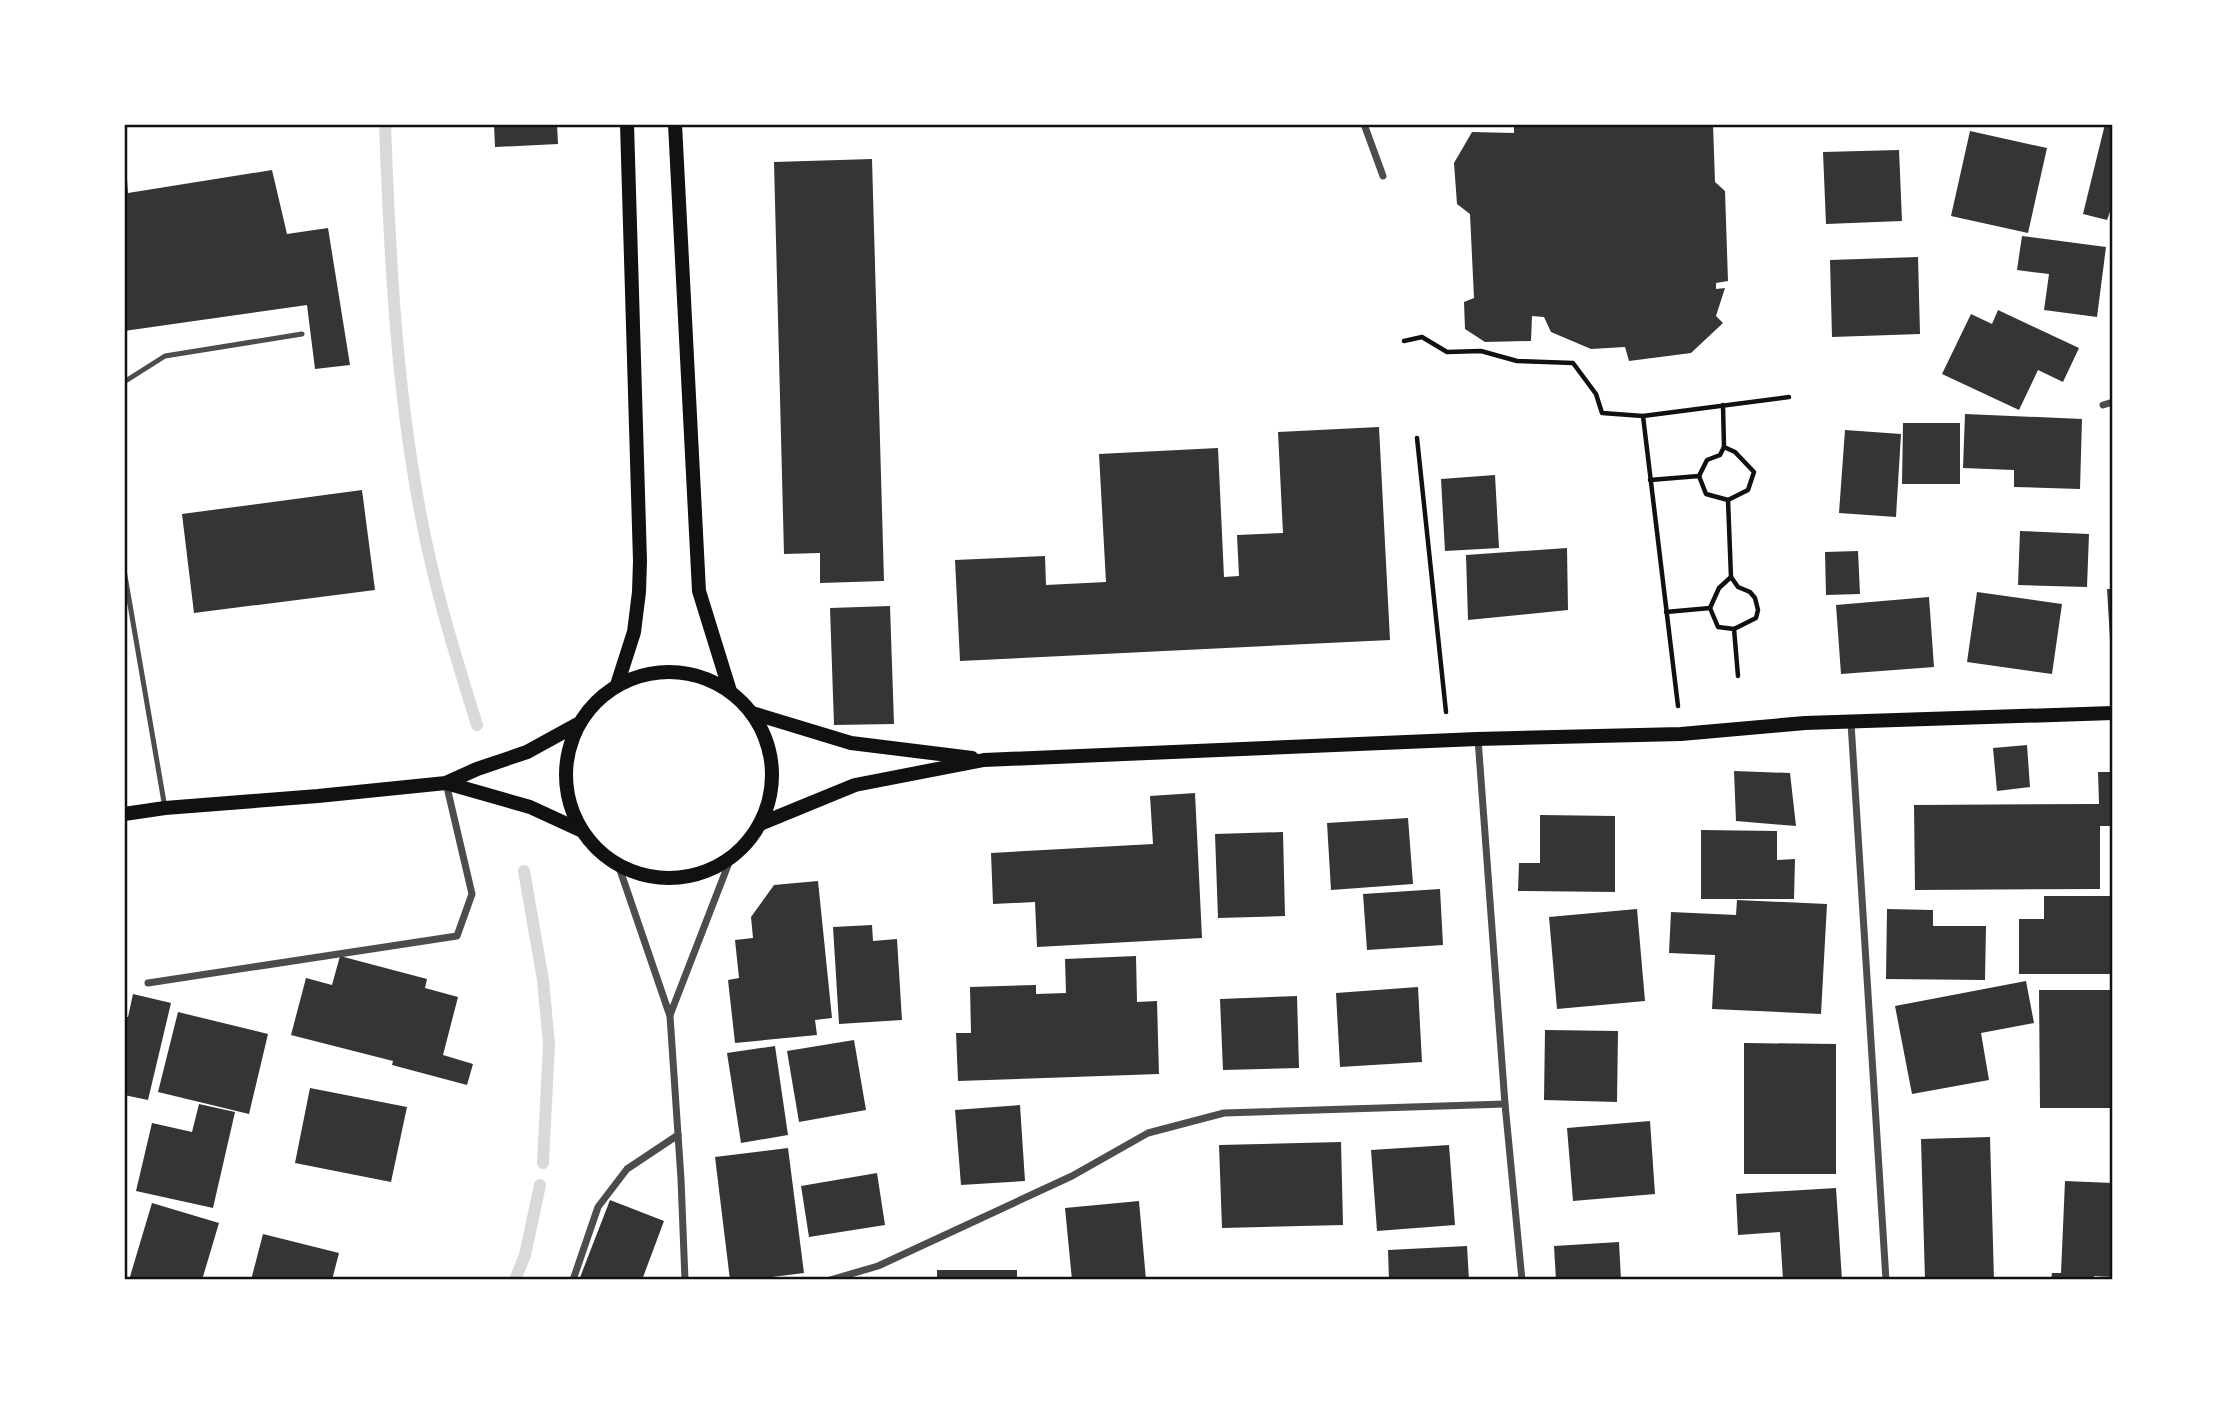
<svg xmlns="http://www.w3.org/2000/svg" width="2237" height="1404" font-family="'Exo 2',sans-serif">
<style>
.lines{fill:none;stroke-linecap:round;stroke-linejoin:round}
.stream{stroke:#d9d9d9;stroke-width:12}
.building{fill:#353535}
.path{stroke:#111;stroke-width:4.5}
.service{stroke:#4c4c4c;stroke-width:5}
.minor{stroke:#4c4c4c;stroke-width:7}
.secondary{stroke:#111;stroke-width:14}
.neatline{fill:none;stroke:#111;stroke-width:2.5}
</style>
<rect width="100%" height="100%" fill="#fff"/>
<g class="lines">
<g class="stream">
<path d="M385,124C390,263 397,405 426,541C439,603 458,664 477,725"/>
<polyline points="524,871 543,980 549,1044 543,1163"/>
<polyline points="515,1280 525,1255 540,1185"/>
</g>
</g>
<g class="building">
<polygon points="494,124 557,124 558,144 495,147"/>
<polygon points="1514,124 1713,124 1715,182 1725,191 1728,281 1716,283 1716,289 1725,288 1716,316 1723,323 1691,353 1629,361 1625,347 1591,349 1551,332 1544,317 1532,316 1531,341 1485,342 1465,329 1464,302 1474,298 1470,214 1457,204 1454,163 1472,132 1514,133"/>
<polygon points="2105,124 2113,124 2113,203 2107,220 2083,214"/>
<polygon points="1970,131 2047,148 2028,233 1951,216"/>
<polygon points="1899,150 1902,221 1826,224 1823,152"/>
<polygon points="872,159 884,581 820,583 820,553 784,554 774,162"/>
<polygon points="124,166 126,166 128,193 272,170 287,234 328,228 350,365 315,369 307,305 124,331"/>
<polygon points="2022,236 2106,247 2097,317 2044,310 2049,274 2017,270"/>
<polygon points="1918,257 1920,334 1832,337 1830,260"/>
<polygon points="1998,310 2079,348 2063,382 2038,370 2019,410 1942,374 1971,314 1992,324"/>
<polygon points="1965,414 2082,419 2080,489 2014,487 2014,470 1963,468"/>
<polygon points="1903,423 1960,423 1960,484 1902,484"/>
<polygon points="1379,427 1390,640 960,661 955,560 1045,556 1046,585 1106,582 1099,454 1218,448 1224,577 1239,576 1237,535 1283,533 1278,432"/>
<polygon points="1845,430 1901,434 1896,517 1839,513"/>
<polygon points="1495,475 1499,548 1445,551 1441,479"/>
<polygon points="362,490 375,590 194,613 182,514"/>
<polygon points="2020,531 2089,534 2087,587 2018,585"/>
<polygon points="1567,548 1568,610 1468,620 1466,555"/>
<polygon points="1858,551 1860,594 1826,595 1825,552"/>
<polygon points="2107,589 2113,589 2113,656 2111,656"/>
<polygon points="1977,592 2062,604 2052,674 1967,662"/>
<polygon points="1929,597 1934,667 1841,674 1836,605"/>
<polygon points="890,606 894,724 834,725 830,608"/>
<polygon points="2027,745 2030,787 1997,791 1993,748"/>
<polygon points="1734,771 1790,773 1796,826 1736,821"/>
<polygon points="2098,772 2113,772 2113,826 2100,826 2100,889 1915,890 1914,805 2099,804"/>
<polygon points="1195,793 1202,938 1037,947 1035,902 993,904 991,853 1153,844 1150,796"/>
<polygon points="1540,815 1615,816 1615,892 1518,891 1519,863 1540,863"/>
<polygon points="1408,818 1413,884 1331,890 1327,823"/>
<polygon points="1701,830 1777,831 1777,860 1795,859 1794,899 1701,899"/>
<polygon points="1283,832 1285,916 1218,918 1215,834"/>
<polygon points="818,881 832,1018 815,1020 817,1035 735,1043 728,980 739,978 735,940 753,938 751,917 774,885"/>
<polygon points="1440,889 1443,945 1367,950 1363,894"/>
<polygon points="2044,896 2113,896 2113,974 2019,974 2019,919 2044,919"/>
<polygon points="1737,900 1827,904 1821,1014 1712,1009 1715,955 1669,953 1671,912 1736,915"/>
<polygon points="1637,909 1645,1001 1557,1009 1549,917"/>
<polygon points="1887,909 1933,910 1933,926 1986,926 1985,980 1886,979"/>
<polygon points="872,925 873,941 897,939 902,1020 839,1024 833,927"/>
<polygon points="340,956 427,979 425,988 458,997 443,1055 473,1064 467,1085 392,1065 393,1061 291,1035 306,978 332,985"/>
<polygon points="1136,956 1137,1002 1157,1001 1159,1074 958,1081 956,1033 971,1033 970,987 1036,985 1036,994 1066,993 1065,959"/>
<polygon points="2026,981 2034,1023 1981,1033 1989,1080 1912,1094 1895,1006"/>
<polygon points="1418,987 1422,1062 1340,1067 1336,993"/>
<polygon points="2039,990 2113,990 2113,1108 2040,1108"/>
<polygon points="133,994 171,1003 148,1100 124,1095 124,1017 128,1017"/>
<polygon points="1297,996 1299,1068 1223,1070 1220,999"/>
<polygon points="178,1012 268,1034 249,1114 158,1092"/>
<polygon points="1545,1030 1618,1031 1617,1102 1544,1100"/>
<polygon points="854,1040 866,1110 799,1122 787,1051"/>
<polygon points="1744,1043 1836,1044 1836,1174 1744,1174"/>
<polygon points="775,1046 788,1135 741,1143 727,1053"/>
<polygon points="310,1088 407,1107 391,1182 295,1163"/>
<polygon points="199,1104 235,1112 213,1208 136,1191 152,1123 192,1132"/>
<polygon points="1020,1105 1025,1181 961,1185 955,1110"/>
<polygon points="1650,1121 1655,1194 1573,1201 1567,1128"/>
<polygon points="1990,1137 1994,1280 1925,1280 1921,1139"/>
<polygon points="1341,1142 1343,1225 1222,1228 1219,1145"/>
<polygon points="1449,1145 1455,1225 1377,1231 1371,1150"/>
<polygon points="788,1148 804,1273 749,1280 730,1280 715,1157"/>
<polygon points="877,1173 885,1225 809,1237 801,1186"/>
<polygon points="2065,1181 2113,1183 2113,1277 2094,1276 2094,1280 2051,1280 2052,1273 2061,1273"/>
<polygon points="1836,1188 1842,1280 1783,1280 1780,1232 1738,1235 1736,1194"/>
<polygon points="610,1200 664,1221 642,1280 579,1280"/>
<polygon points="1139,1201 1146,1280 1072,1280 1065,1208"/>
<polygon points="152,1203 219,1223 202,1280 129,1280"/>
<polygon points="263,1234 339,1253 332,1280 251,1280"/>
<polygon points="1619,1242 1621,1280 1556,1280 1554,1246"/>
<polygon points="1467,1246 1469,1280 1389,1280 1388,1250"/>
<rect x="937" y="1270" width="80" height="10"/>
</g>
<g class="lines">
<g class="path">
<polyline points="1404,341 1422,337 1447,352 1481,351 1517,361 1573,363 1596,394 1602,413 1643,416"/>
<polyline points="1417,438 1446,712"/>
<polyline points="1724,447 1735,452 1754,472 1748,490 1728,500"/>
<polyline points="1699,476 1707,460 1720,455 1724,447 1723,405"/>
<polyline points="1650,480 1699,476 1706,494 1728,500 1731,577 1738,587 1750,592 1755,598 1758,610 1756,618 1734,629"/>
<polyline points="1710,608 1719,588 1731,577"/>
<polyline points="1666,612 1710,608 1718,627 1734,629 1738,676"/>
<polyline points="1678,706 1643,416 1789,397"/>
</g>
<g class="service">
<polyline points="124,382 165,356 302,334"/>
<polyline points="124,570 165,808"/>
</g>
<g class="minor">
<polyline points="1364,124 1383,176"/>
<polyline points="2103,405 2113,402"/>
<polyline points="1851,723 1886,1280"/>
<polyline points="1478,739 1505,1104 1522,1280"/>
<polyline points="619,867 670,1016 681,1179 685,1280"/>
<polyline points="148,983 457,936 472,894 446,783"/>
<polyline points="670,1015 730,860"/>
<polyline points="573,1280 598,1207 627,1169 678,1135"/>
<polyline points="830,1280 878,1266 1072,1176 1148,1133 1224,1113 1505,1104"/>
</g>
<g class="secondary">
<polyline points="675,124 699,591 730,691"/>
<circle cx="669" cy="775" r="103"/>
<polyline points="617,685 634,632 639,592 640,561 627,124"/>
<polyline points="752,713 851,743 972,758"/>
<polyline points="446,783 530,807 580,830"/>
<polyline points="124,814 165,808 318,796 446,783 477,769 527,752 578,724"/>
<polyline points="760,824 855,785 984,760 1477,739 1681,734 1805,723 2113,713"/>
</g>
</g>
<rect width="2237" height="1404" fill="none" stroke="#ffffff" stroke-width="252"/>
<rect x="126" y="126" width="1985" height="1152" class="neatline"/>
</svg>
